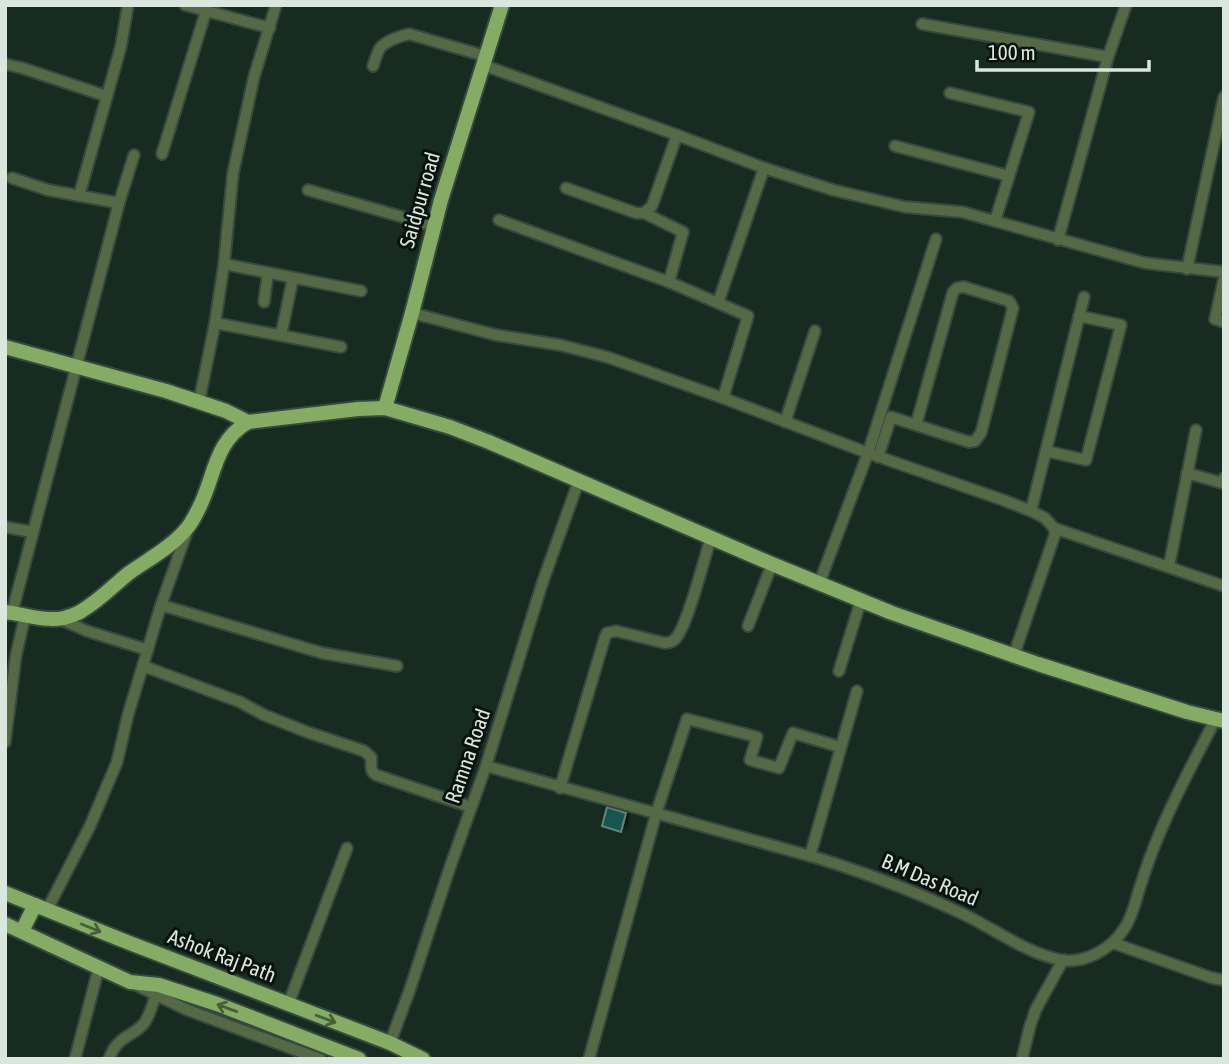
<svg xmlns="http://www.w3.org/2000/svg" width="1229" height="1064" font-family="'Asap Condensed',sans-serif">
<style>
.building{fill:#125650;stroke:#64827e;stroke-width:2;filter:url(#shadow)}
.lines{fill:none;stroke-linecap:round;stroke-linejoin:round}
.minor-casing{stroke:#36493f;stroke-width:14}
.major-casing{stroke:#36493f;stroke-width:18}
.minor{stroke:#566947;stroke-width:10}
.major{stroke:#85ab64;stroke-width:14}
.oneway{stroke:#475e38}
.labels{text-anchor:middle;stroke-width:6;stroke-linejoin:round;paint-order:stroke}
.street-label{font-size:21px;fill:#dae7df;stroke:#09120d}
</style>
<defs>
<filter id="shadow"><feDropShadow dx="5" dy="-5" stdDeviation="3.5" flood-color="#0009"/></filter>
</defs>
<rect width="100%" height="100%" fill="#172b20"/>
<polygon class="building" points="607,807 626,813 621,832 602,826"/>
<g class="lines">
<g class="minor-casing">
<g id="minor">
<polyline points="185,5 270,28"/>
<polyline points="922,24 1108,57"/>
<polyline points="5,64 22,68 106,96"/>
<polyline points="483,65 677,135 764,168"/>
<path d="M373,66C375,61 377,53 380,48C386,41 400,36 409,34L485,56"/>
<polyline points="950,93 1029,112 995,221"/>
<polyline points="895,146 1009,176"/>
<polyline points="162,154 206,11"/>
<polyline points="12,178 48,190 119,203"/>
<polyline points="566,188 636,213 644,213 652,206 677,135"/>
<polyline points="308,190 434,226"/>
<polyline points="79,196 121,46 128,5"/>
<polyline points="644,213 683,232 669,282"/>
<polyline points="499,220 669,282 718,303 764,168 833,190 905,207 962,212 1145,263 1224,272"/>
<polyline points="1058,240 1108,57 1126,5"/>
<polyline points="224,264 361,291"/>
<polyline points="1187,269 1224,97"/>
<polyline points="1224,278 1215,319 1224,322"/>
<polyline points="264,302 268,273"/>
<polyline points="718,303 748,316 723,398"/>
<polyline points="412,313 496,335 560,345 607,357 723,398 868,453 1003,500 1031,511 1045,518 1054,528 1055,534 1014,655"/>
<polyline points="215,323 341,347"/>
<polyline points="281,335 293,278"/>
<polyline points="199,402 215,323 224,264 233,173 254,77 276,5"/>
<polyline points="785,422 815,331"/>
<polyline points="1046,451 1086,460 1121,325 1079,316"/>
<polyline points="878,457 891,417 969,442 975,441 981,433 1013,308 1009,301 964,287 957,288 953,292 916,425"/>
<polyline points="1187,473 1222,483 1224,478"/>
<polyline points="1031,511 1084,297"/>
<polyline points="5,527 33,532"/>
<polyline points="1054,528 1224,586"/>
<polyline points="1169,566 1196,430"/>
<polyline points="819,584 868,453 936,239"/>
<polyline points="161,605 322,653 397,666"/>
<polyline points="12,613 119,203 134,155"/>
<polyline points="60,619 87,631 148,650"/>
<polyline points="748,626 772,564"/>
<path d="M143,666L240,702L264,715L307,732L364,751L371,757C372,764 369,771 376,775L471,807"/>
<polyline points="839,671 861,600"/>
<polyline points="5,742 16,655 25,616"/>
<path d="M486,766L821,859C871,875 917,892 965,915C996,930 1026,953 1061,960C1085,964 1111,949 1124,929C1132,918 1135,903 1139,890C1145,871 1151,853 1159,835C1175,795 1196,758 1215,720"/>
<path d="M560,788L605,637L607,633L616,631L665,643C670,642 671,643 675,639C687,628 705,556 711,537"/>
<polyline points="810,856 857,691"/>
<polyline points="47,910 90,826 117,762 128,715 161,605 188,529"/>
<polyline points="1113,943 1212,978 1224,980"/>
<polyline points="138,986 185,1009 320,1059"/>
<polyline points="288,1005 347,848"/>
<polyline points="390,1043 409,992 449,870 486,766 542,584 579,480"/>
<polyline points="75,1059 99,967"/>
<path d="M109,1059C118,1034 133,1038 145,1022C150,1014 153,1003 156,995"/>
<polyline points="589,1059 656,814 687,719 757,737 750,760 779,768 793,733 840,747"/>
<polyline points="1022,1059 1030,1026 1036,1009 1063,960"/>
</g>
</g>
<g class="major-casing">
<g id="major">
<polyline points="5,347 166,391 226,411 248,422"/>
<polyline points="385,408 412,313 441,200 502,5"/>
<path d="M5,612C24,614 45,622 64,618C70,616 78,614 83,610C100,600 114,585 129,573C149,559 173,546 188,527C192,522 196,514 199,508C215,477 214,442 248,422L358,409L385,408L450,427L489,442L772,564L892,613L1038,664L1187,712L1224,721"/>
<polyline points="5,893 127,942 390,1043 423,1059"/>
<polyline points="5,924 130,982 159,985 217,1004 359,1059"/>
<polyline points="22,931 35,905"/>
</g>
</g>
<use href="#minor" class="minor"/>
<use href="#major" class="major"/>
</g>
<defs><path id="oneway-shaft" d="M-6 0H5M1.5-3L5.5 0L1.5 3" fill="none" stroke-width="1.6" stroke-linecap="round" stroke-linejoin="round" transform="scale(1.75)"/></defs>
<g class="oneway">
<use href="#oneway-shaft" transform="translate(91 928) rotate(22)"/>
<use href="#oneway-shaft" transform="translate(227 1008) rotate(-160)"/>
<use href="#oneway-shaft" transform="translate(326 1019) rotate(21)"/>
</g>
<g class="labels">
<g class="street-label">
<text transform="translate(420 200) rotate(-74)" y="7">Saidpur road</text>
<text transform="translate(468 756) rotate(-71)" y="7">Ramna Road</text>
<text transform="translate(930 880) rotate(23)" y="7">B.M Das Road</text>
<text transform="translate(222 956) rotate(21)" y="7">Ashok Raj Path</text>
</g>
</g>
<rect width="1229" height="1064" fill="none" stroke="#dae7df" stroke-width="14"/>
<path d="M977 60v10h172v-10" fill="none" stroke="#dae7df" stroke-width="3.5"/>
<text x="988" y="60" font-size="21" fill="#dae7df" stroke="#09120d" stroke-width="5" paint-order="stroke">100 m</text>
</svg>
